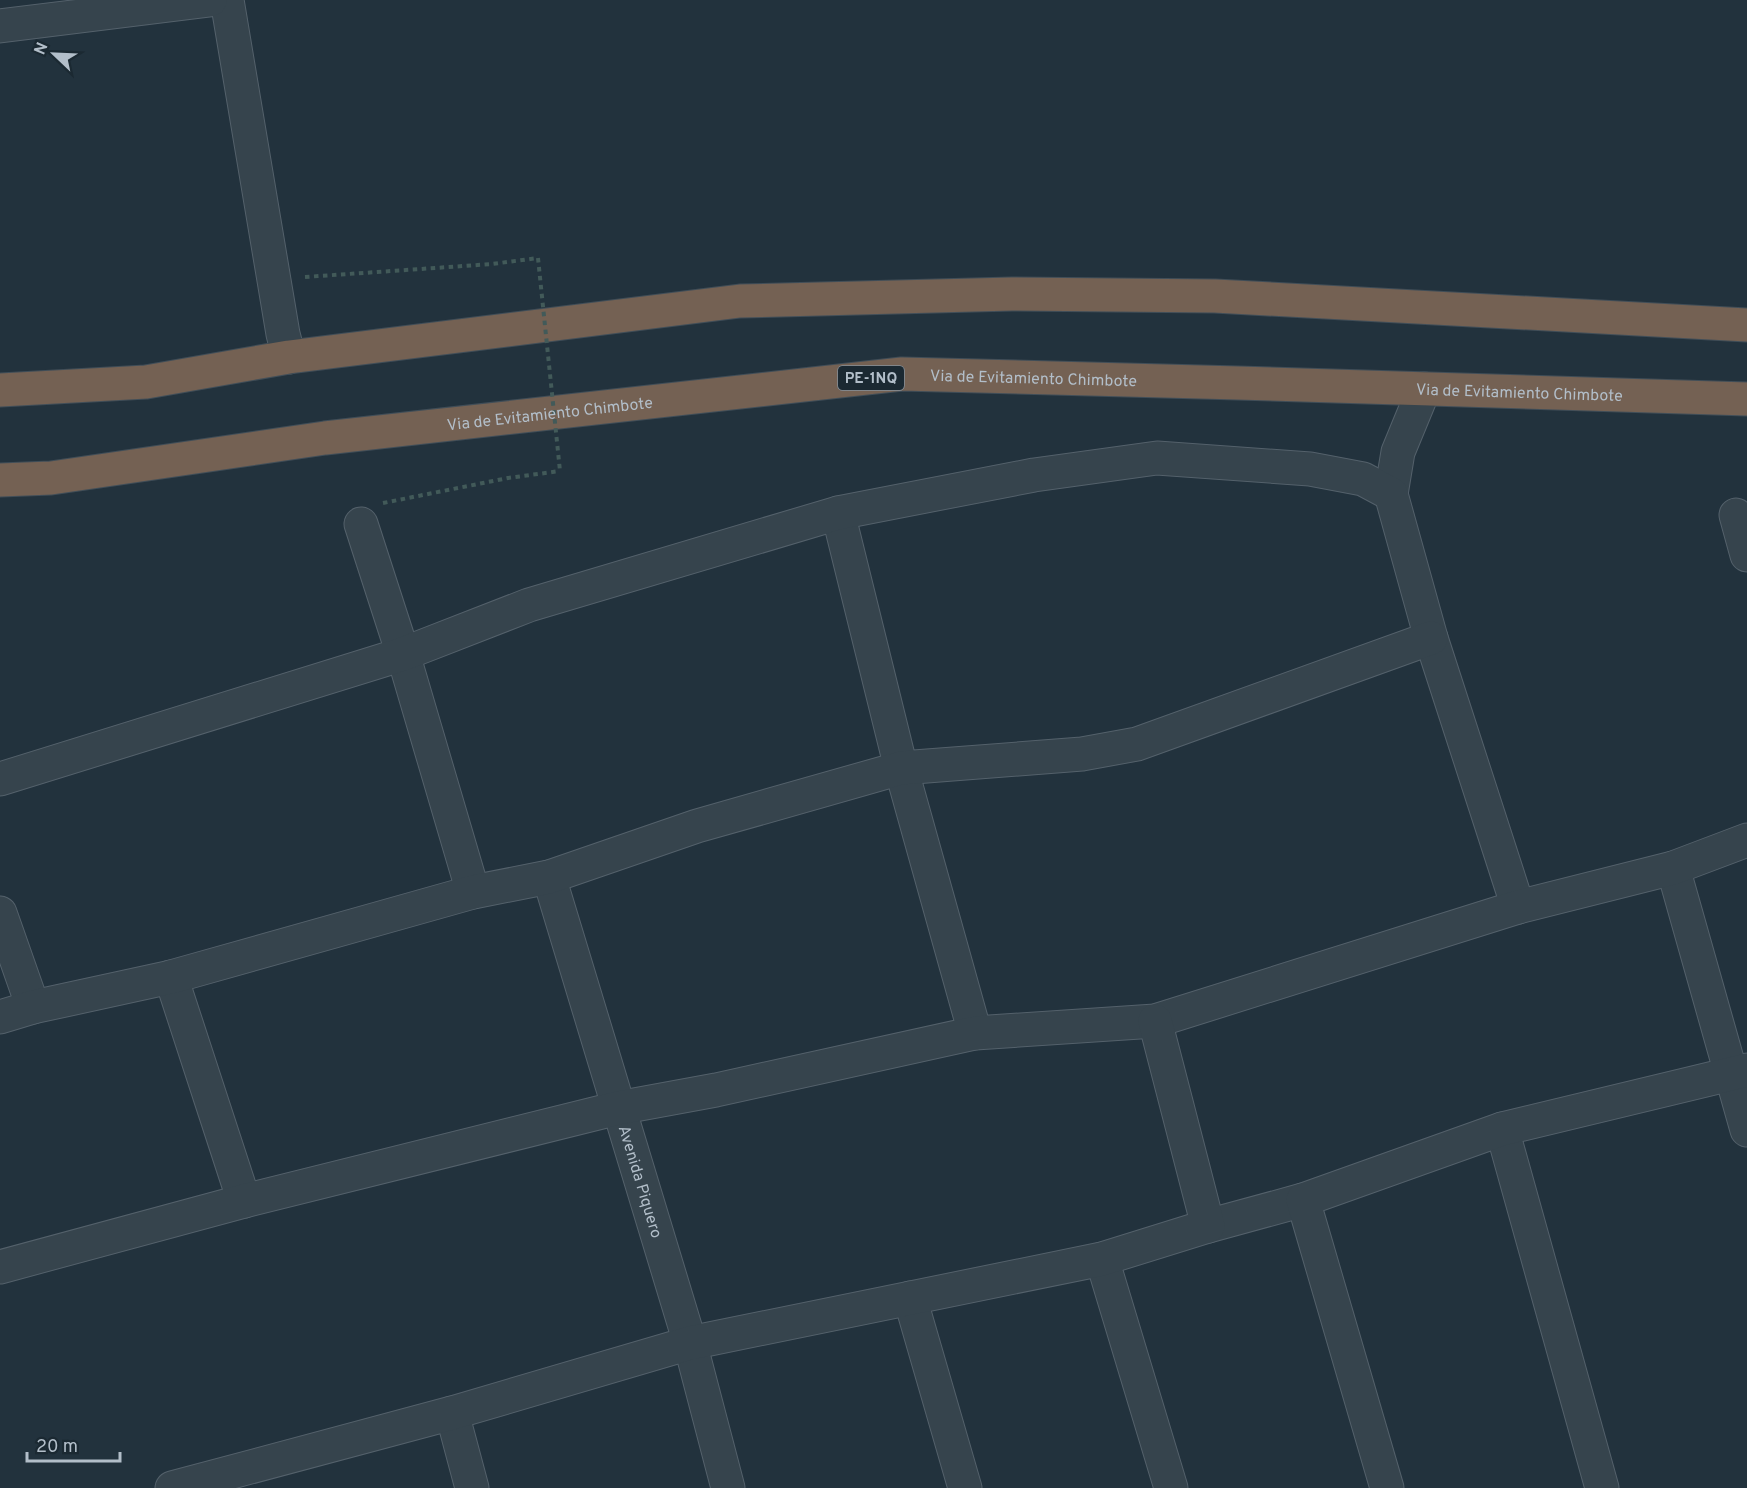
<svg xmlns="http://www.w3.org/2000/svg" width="1747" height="1488" font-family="Overpass,sans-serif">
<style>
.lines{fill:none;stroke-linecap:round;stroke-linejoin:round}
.street-casing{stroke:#54616b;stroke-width:35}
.highway-casing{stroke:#414e58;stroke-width:35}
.path{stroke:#425a59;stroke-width:4;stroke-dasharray:4.5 4.5;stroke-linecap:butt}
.street{stroke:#36444d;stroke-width:33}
.highway{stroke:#746153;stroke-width:33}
.path-bridge{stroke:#425a59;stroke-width:4;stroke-dasharray:4.5 4.5;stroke-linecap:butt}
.labels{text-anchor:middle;stroke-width:4.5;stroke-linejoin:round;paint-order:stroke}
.shield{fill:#1b2932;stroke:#85919c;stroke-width:1.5}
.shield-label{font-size:15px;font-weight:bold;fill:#b2bec9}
.street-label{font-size:16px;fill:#b2bec9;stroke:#1b2932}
</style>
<rect width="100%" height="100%" fill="#22323d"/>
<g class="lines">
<g class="street-casing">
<g id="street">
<polyline points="227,0 283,334 289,357"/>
<polyline points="0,26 210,0"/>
<polyline points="1391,494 1398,452 1424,389"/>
<polyline points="838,513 901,768 975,1033"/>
<polyline points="1736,515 1747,555"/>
<polyline points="361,524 403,654 473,892"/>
<polyline points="0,779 403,654 529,605 838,513 1034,475 1157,458 1310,469 1363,479 1391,494 1431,638 1518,907"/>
<polyline points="1673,868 1747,1130"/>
<path id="s1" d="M549,877L690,1343L728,1488"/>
<polyline points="0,913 33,1007"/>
<polyline points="171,977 244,1201"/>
<polyline points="0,1017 33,1007 171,977 473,892 549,877 697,826 901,768 1082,754 1137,744 1431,638"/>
<polyline points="1502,1129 1602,1488"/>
<polyline points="1208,1226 1303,1200"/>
<polyline points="1102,1259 1171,1488"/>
<polyline points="0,1267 244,1201 618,1108 716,1090 975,1033 1155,1021 1518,907 1673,868 1747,840"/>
<polyline points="910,1298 965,1488"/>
<polyline points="452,1413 472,1488"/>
<polyline points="172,1488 452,1413 690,1343 1102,1259 1208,1226 1155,1021"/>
<polyline points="1387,1488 1303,1200 1502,1129 1747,1070"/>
</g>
</g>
<g class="highway-casing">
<g id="highway">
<polyline points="0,390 146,382 289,357 740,301 1012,294 1215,296 1747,325"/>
<path id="s2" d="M0,480L51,478L325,438L902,374L1238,383L1747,399"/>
</g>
</g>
<g class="path">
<polyline points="305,277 492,264 538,258"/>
<polyline points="383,503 508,478 560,471"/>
</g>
<use href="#street" class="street"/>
<use href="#highway" class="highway"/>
<polyline class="path-bridge" points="538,258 560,471"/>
</g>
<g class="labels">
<rect class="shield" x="838" y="366" width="66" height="24" rx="4.5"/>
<g class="shield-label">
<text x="871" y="383">PE-1NQ</text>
</g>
<g class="street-label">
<text dy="6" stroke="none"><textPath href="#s2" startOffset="1040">Via de Evitamiento Chimbote</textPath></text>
<text dy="6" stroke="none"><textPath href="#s2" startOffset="1526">Via de Evitamiento Chimbote</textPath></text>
<text dy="6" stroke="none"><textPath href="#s2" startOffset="554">Via de Evitamiento Chimbote</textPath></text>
<text dy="6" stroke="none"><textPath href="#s1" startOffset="318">Avenida Piquero</textPath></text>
</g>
</g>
<g transform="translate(54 54) rotate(293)" stroke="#1b2932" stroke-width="4.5" paint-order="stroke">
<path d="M0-4.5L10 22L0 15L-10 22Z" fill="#b2bec9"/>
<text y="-9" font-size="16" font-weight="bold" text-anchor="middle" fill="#b2bec9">N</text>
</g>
<path d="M27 1452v9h93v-9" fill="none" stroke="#b2bec9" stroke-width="3"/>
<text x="36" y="1452" font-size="18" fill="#b2bec9" stroke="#1b2932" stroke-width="4.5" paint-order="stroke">20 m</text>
</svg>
